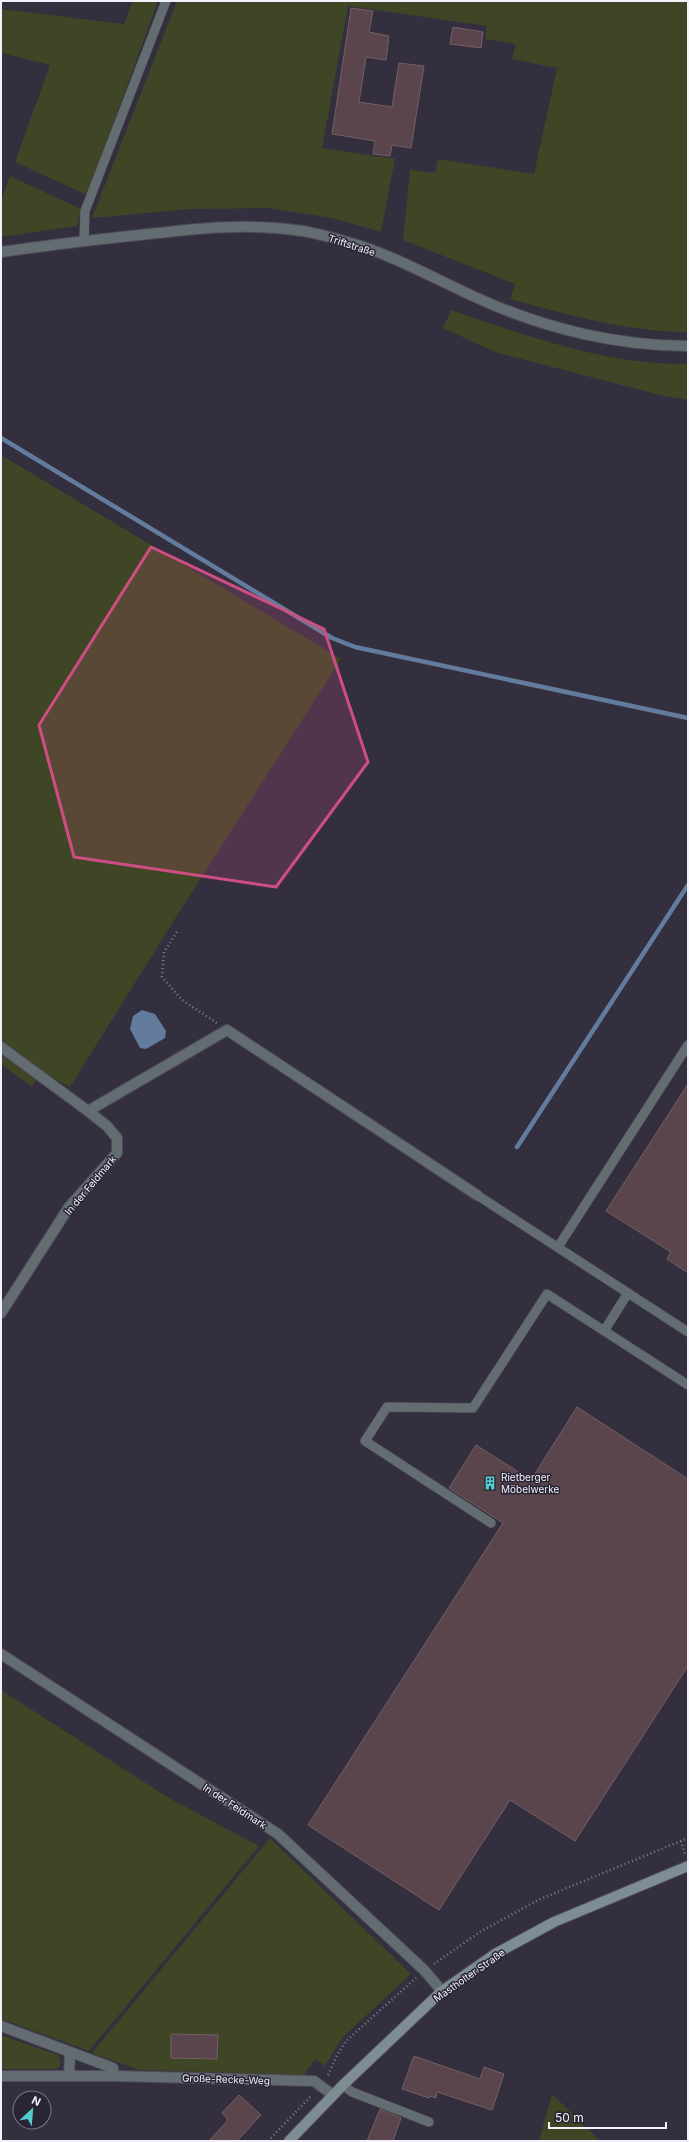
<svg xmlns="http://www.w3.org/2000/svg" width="689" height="2142" font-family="Inter,sans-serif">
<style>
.green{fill:#3e4625}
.water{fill:#637c9d}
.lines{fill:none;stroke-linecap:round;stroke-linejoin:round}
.stream{stroke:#637c9d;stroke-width:4.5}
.building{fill:#59454b;stroke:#745f65}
.service-casing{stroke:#4e4a59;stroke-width:10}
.minor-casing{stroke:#4e4a59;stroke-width:12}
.tertiary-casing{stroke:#4e4a59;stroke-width:12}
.secondary-casing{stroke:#4e4a59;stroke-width:12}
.path{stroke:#827e8c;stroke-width:2.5;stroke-dasharray:1 3;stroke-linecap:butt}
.service{stroke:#636c70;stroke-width:9}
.minor{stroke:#636c70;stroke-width:10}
.tertiary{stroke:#636c70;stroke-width:10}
.secondary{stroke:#7e8d93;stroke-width:10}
.marked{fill:#ce4e83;fill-opacity:0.2;stroke:#ce4e83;stroke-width:3;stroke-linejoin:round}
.labels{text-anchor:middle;stroke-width:3;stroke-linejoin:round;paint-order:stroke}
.street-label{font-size:10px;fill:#f3f0fb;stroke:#292535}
.poi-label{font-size:10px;fill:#f3f0fb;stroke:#292535;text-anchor:start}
</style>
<rect width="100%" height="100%" fill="#332f3f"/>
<g class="green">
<polygon points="133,1 158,1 87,195 15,162 50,65 1,53 1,9 124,24"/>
<path d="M177,1H688V332C627,332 568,315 510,299L515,284L403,240L410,170L435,173L438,159L534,174L557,68L512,59L516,44L485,39L487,26L348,6L322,148L395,159L381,232L332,218L267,208L191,209L92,218Z"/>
<polygon points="10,176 81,209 77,226 1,237 1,200"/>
<path d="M451,310C528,336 606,365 688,364V400L664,396L495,352L443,328Z"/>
<polygon points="1,455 341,659 173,922 70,1087 49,1076 1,1040"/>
<polygon points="1,1055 36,1080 32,1087 1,1064"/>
<polygon points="1,1690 169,1798 259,1846 89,2051 1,2019"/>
<polygon points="270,1838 411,1974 342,2038 325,2066 315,2059 304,2075 139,2070 92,2053"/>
<polygon points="1,2035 58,2055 61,2060 60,2066 56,2069 1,2069"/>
<polygon points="552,2094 600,2141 539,2141"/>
</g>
<polygon class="water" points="142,1010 155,1014 166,1031 165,1038 146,1049 140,1048 130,1029 133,1016"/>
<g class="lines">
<g class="stream">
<polyline points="1,438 332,638 355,647 688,718"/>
<polyline points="517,1147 688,885"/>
</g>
</g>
<g class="building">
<polygon points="351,8 373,11 369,32 389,36 386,60 366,57 359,102 392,107 399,63 424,66 411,148 392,145 390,156 373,154 375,141 332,134"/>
<polygon points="453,27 483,32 481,48 450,44"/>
<polygon points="688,1084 688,1273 667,1259 671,1252 606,1211"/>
<polygon points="577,1407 688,1479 688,1666 575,1841 510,1800 439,1910 308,1825 503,1523 449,1488 476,1445 531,1480"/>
<polygon points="171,2034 218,2035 217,2059 171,2058"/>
<polygon points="414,2056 480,2079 484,2067 504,2074 492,2110 437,2092 436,2098 430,2096 429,2098 402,2089"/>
<polygon points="239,2095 261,2115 237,2141 209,2141 228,2120 222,2113"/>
<polygon points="380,2109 401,2118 393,2141 367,2141"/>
</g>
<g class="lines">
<g class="service-casing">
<g id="service">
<polyline points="84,241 85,211 166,1"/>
<polyline points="477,1195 688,1332"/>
<polyline points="558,1247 688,1045"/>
<polyline points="604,1331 628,1293"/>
<polyline points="491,1523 365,1441 387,1407 473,1408 547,1294 688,1385"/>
<polyline points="343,2085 352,2092 429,2122"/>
</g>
</g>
<g class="minor-casing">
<g id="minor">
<polyline points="1,1047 88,1111 107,1126 117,1138 117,1153 69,1207 1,1313"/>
<polyline points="88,1111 227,1030 477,1195"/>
<polyline points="1,1654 278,1834 424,1970 442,1991"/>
<polyline points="1,2026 113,2068 114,2076"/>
<polyline points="1,2076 114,2076 314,2081 333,2095"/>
<polyline points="69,2076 70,2052"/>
</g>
</g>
<g class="tertiary-casing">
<path id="tertiary" d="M1,252C50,245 100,239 149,234C199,228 252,223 302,231C316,233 330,237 344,241C393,254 438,281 484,301C547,329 619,346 688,346"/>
</g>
<g class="secondary-casing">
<polyline id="secondary" points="289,2141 343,2085 442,1991 495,1954 554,1922 688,1866"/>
</g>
<g class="path">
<polyline points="177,932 164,952 162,977 182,1000 217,1023"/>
<polyline points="681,1841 685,1854"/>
<polyline points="434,1964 480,1932 538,1900 688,1838"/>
<polyline points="328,2075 337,2055 346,2041 416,1978"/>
<polyline points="268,2141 312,2095"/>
</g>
<use href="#service" class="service"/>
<use href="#minor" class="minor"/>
<use href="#tertiary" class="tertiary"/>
<use href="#secondary" class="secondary"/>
</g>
<path class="marked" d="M151,547L324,629L368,762L276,887L74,857L39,725Z"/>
<defs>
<g id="building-bare" transform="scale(1.08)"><path d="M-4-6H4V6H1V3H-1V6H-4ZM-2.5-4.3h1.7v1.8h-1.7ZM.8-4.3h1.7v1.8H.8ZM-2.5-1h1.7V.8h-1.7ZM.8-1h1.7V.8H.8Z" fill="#52cdcf" stroke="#292535" stroke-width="2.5" paint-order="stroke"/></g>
</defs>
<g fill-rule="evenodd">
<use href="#building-bare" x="490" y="1483"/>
</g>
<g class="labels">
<g class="street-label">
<text transform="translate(352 245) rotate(18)" y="4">Triftstraße</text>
<text transform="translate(90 1185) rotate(-50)" y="4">In der Feldmark</text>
<text transform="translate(235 1806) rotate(33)" y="4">In der Feldmark</text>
<text transform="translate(469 1975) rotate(-35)" y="4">Mastholter Straße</text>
<text transform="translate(226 2079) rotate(2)" y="4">Große-Recke-Weg</text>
</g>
<g class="poi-label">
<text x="501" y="1481">Rietberger<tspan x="501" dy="12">Möbelwerke</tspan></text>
</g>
</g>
<rect width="689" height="2142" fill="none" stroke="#f3f0fb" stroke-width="4"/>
<g transform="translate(32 2110) rotate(26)"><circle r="19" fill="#292535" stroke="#7a7684"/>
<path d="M0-3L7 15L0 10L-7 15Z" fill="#52cdcf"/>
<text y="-6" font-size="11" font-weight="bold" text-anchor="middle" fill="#f3f0fb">N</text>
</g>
<path d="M549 2122v6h117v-6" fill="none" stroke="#f3f0fb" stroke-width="2"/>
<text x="555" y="2122" font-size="12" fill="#f3f0fb" stroke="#292535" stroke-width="3" paint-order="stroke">50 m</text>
</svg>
